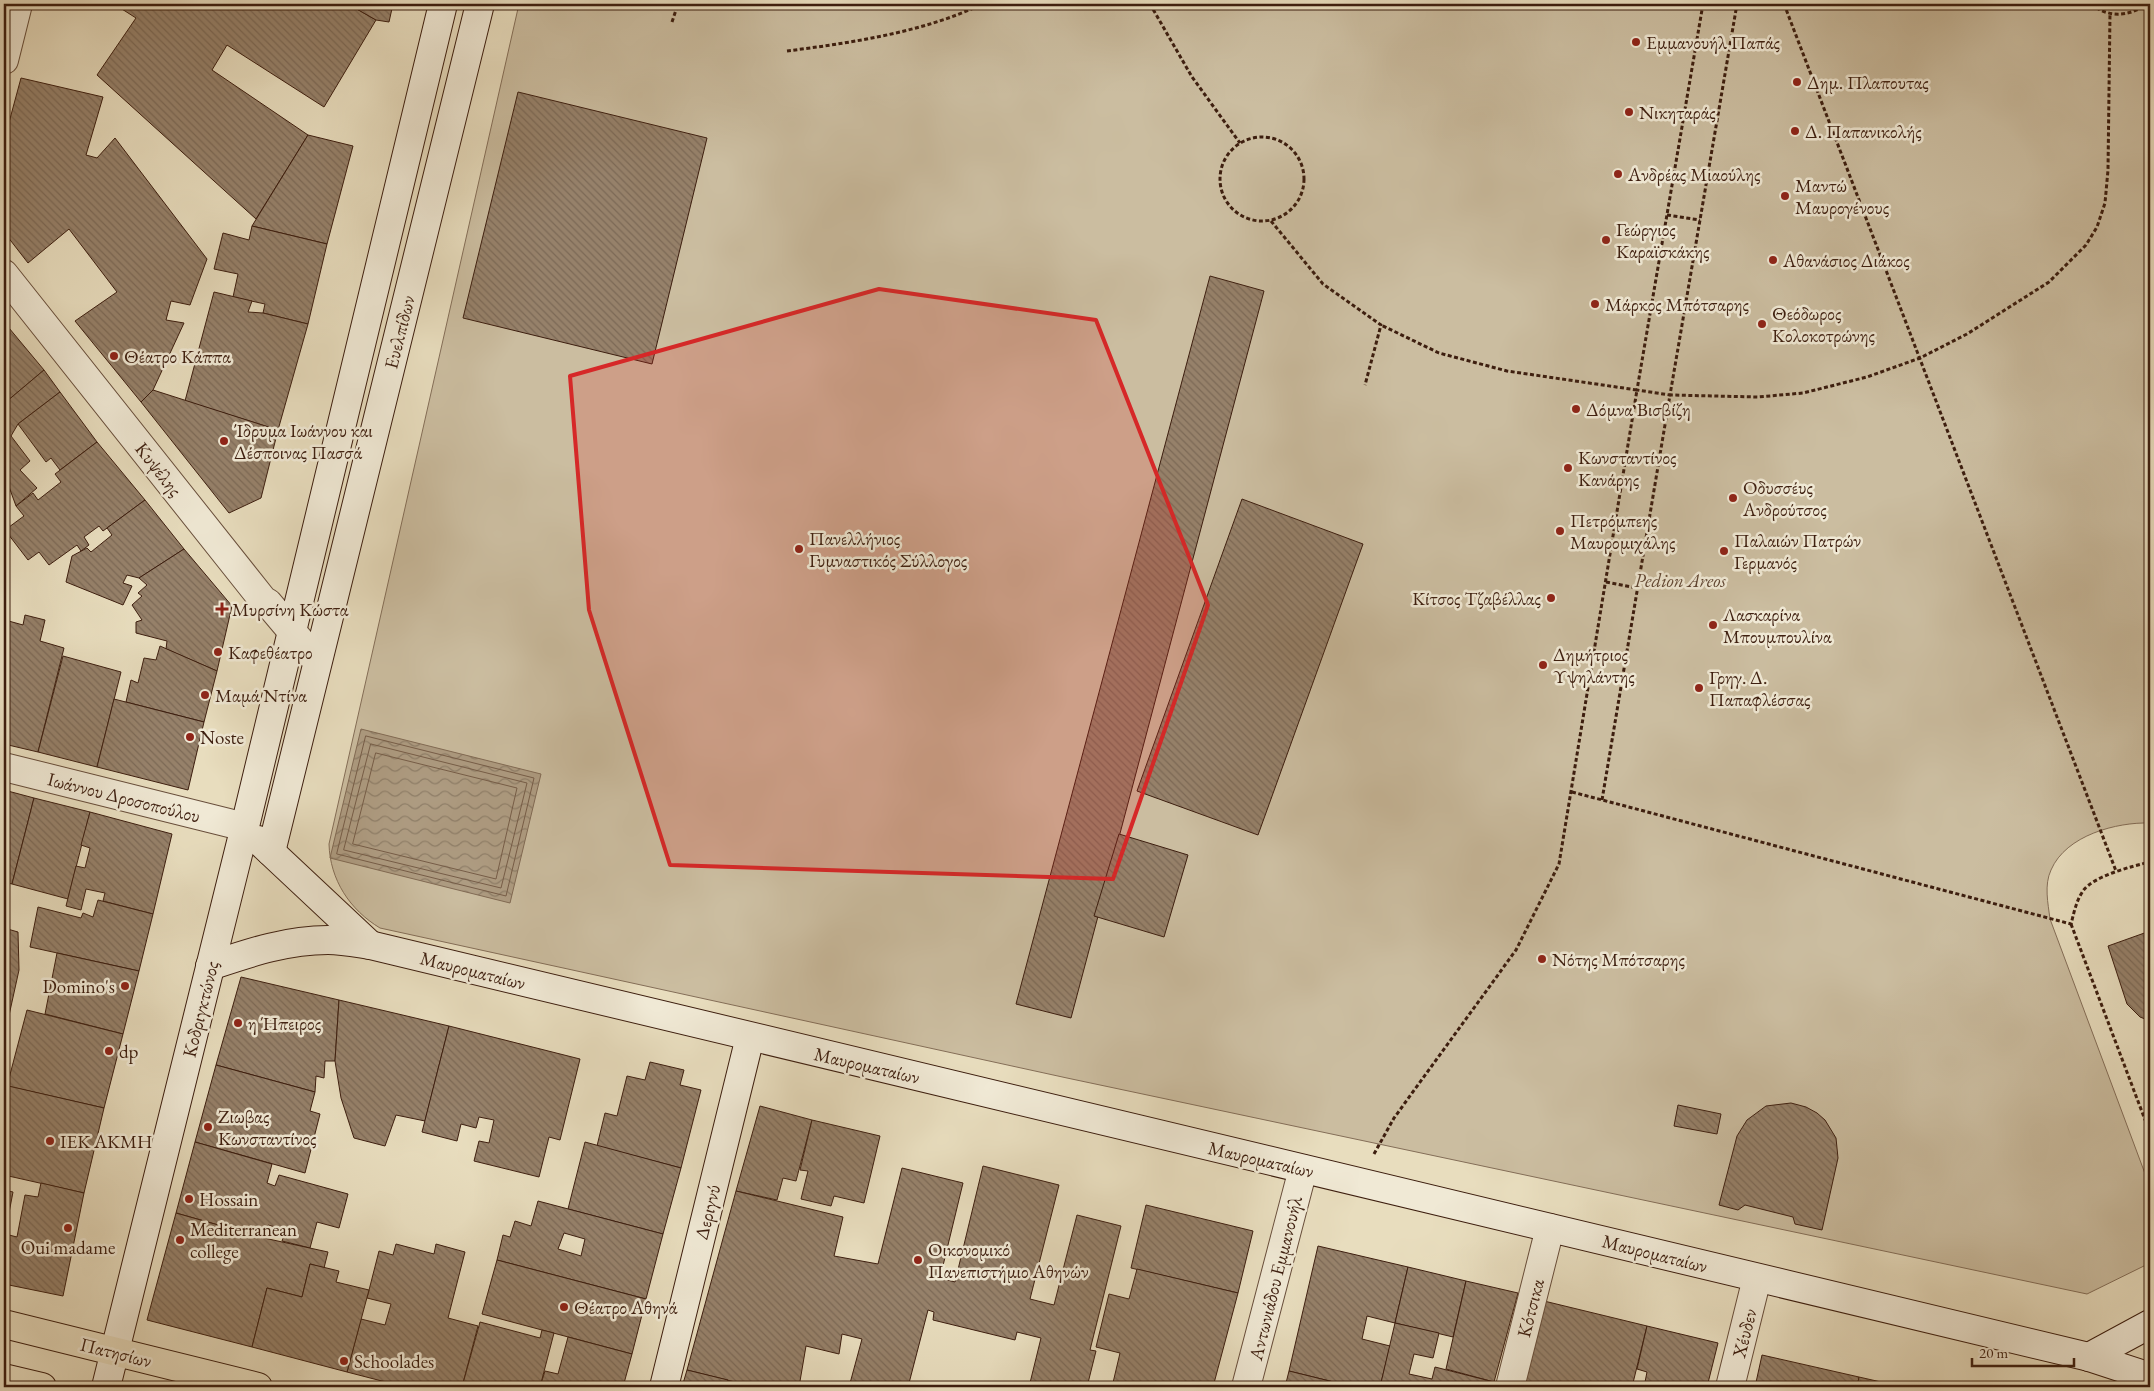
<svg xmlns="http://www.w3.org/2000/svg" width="2154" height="1391" font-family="'EB Garamond',serif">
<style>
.green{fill:#cbbda0;stroke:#846e58}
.water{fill:url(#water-waves);stroke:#816a54}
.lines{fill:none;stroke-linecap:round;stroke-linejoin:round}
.shore{stroke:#765d48;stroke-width:1}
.building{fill:url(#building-back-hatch);stroke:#3d1e0f;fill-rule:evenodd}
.minor-casing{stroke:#684e3b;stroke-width:30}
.tertiary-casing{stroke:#684e3b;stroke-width:30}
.secondary-casing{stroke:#3d1e0f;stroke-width:30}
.primary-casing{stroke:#3d1e0f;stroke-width:30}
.path{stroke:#3d1e0f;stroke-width:3;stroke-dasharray:4 2.5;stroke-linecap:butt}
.minor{stroke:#f0e9d5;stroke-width:28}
.tertiary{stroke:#f0e9d5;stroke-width:28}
.secondary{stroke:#f0e9d5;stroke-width:28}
.primary{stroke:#e8ddbe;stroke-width:28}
.marked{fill:#d62828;fill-opacity:0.2;stroke:#d62828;stroke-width:4;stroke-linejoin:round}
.poi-dot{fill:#8f2418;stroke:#f0e9d5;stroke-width:2}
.labels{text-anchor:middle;stroke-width:5;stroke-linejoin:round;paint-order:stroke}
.poi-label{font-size:19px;fill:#3d1e0f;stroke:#f0e9d5;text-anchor:start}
.street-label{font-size:19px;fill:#3d1e0f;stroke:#f0e9d5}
.park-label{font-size:19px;font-style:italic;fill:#604633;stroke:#f0e9d5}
</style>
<defs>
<pattern id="water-waves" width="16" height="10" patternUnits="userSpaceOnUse" patternTransform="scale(1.25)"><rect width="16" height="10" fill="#ae9c82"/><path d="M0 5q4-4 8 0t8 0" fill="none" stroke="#8f7f69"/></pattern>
<pattern id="building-back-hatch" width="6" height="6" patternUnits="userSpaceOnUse" patternTransform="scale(1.25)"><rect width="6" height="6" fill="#96816a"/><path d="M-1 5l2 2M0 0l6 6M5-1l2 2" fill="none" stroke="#7c6956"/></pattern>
</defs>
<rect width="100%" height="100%" fill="#e8ddbe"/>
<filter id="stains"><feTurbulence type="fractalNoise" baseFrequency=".004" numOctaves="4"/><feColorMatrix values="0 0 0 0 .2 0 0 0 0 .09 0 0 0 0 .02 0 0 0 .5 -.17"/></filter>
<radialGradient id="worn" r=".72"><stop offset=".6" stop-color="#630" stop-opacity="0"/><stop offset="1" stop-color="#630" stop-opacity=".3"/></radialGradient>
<path class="green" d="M519,4H2150V823C2117,822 2066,835 2051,870C2044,885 2048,903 2050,919L2150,1187V1263L2087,1294L1067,1078L380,928C350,910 330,880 329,844Z"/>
<polygon class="water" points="361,729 541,774 510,903 330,858"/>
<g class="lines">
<g class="shore">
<polygon points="366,736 534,778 506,896 337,854"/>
<polygon points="371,744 527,783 501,888 344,850"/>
<polygon points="376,753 517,788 496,879 353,844"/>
</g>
</g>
<g class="building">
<polygon points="114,4 348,4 376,20 324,107 227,45 212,70 308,135 256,219 97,75 136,18"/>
<polygon points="348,4 393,4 389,22 376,20"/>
<polygon points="21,78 103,97 86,155 97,158 115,138 207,259 190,305 171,301 166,320 184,323 153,390 141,402 75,321 117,292 69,229 28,263 4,232 4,141"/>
<polygon points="518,92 707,138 652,364 463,318"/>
<polygon points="308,135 353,146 327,244 252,226"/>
<polygon points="252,226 327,244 308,324 263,313 265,304 233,297 238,274 214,269 223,233 249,240"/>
<polygon points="1210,276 1264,291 1071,1018 1016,1004"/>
<polygon points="214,292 252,301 248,312 263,313 308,324 278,430 185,401"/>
<polygon points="4,322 44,370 6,402 4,400"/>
<polygon points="44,370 60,392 18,424 11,436 30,461 20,470 37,488 16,506 4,473 4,400 6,402"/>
<polygon points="153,390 278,430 261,498 229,513 141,402"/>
<polygon points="60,392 97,442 60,470 51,458 46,462 18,424"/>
<polygon points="97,442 145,500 103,531 99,526 84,537 89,545 81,551 77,545 49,565 39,552 28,560 5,530 24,516 16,506 33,493 38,500 61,482 55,474"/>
<polygon points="1242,499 1363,544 1258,835 1137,791"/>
<polygon points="145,500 184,549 139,578 127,575 123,583 132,586 123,605 66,582 72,556 87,548 91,552 112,535 107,528"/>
<polygon points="184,549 232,606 217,671 166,649 167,641 136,633 136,622 142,620 132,605 142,596 138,593 147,585 139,578"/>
<polygon points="25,615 45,620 40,641 64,648 38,752 4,744 4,626 5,620 23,625"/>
<polygon points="160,646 217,671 204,722 126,702 131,680 138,683 144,658 156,660"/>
<polygon points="63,656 121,672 97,767 38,752"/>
<polygon points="114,699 204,722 188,790 97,767"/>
<polygon points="4,790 34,798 12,884 4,882"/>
<polygon points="34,798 90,812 68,899 12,884"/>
<polygon points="90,812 172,834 153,914 103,901 105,893 86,889 81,910 66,906 76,866 85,868 90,848 81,845"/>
<polygon points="1119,834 1188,855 1164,937 1094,916"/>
<polygon points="98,900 153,914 139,971 30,947 38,907 81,918 83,913 93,917"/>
<polygon points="4,928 18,932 19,970 8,1020 4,1019"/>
<polygon points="2150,931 2150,1021 2140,1017 2127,1004 2108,946"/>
<polygon points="57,953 139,971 123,1034 45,1014"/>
<polygon points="241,977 339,1000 335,1061 325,1061 324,1078 316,1076 315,1092 216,1065"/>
<polygon points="339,1000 449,1026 425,1121 396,1115 385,1146 354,1138 341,1098 335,1061"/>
<polygon points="27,1010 123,1034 104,1108 7,1086"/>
<polygon points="449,1026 580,1059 560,1140 549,1137 539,1177 474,1161 479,1141 489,1143 494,1120 479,1117 476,1128 461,1124 457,1141 422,1132"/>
<polygon points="650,1062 684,1070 680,1085 701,1090 681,1168 597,1146 605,1113 617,1116 627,1076 645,1080"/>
<polygon points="216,1065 315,1092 310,1111 320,1114 305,1173 195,1142"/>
<polygon points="4,1085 104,1108 84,1193 4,1175"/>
<polygon points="1791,1103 1806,1107 1817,1113 1825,1120 1836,1138 1838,1158 1822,1230 1795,1224 1793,1217 1745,1205 1738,1210 1719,1205 1737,1136 1747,1120 1766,1106"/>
<polygon points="1678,1105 1721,1114 1717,1134 1674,1126"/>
<polygon points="760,1106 812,1120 796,1181 783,1178 777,1200 736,1191"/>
<polygon points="812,1120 880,1136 864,1203 834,1196 831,1206 801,1199 808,1171 800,1170"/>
<polygon points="195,1142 272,1164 267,1183 275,1186 279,1175 348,1194 339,1228 317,1222 310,1248 282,1241 286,1230 268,1225 264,1238 176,1213"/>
<polygon points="585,1142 681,1168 663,1234 568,1209"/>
<polygon points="983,1166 1059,1185 1030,1299 1054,1305 1077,1215 1121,1226 1090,1350 1096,1351 1087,1387 1029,1387 1041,1338 1017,1332 1015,1340 933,1320 934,1312 928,1310 908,1387 849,1387 862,1339 842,1334 839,1354 806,1346 799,1387 755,1387 687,1370 736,1191 843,1217 834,1256 878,1264 902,1168 963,1183 940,1278 955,1282"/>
<polygon points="41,1183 84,1193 63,1296 4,1284 5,1234 17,1237 25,1195 38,1197"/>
<polygon points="4,1190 13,1192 4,1239"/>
<path d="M538,1201L663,1234L646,1299L497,1260L503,1235L510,1237L515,1221L531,1226ZM564,1233L585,1239L581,1256L558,1249Z"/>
<polygon points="1146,1205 1253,1231 1238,1293 1131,1268"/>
<polygon points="176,1213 264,1238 328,1252 324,1268 310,1264 302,1297 267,1288 252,1347 147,1320"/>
<polygon points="396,1244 434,1254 436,1244 465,1252 448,1318 478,1326 462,1387 405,1387 347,1372 361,1319 385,1325 391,1304 367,1298 379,1251 393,1255"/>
<polygon points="1318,1246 1408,1267 1395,1323 1367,1316 1362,1339 1390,1346 1380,1387 1354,1387 1289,1371"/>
<polygon points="497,1260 646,1299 632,1354 482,1314"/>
<polygon points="310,1264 339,1271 336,1282 369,1290 347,1372 252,1347 267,1288 302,1297"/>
<polygon points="1408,1267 1466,1281 1453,1337 1395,1323"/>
<polygon points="1137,1269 1238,1293 1213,1387 1112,1387 1120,1353 1096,1347 1109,1294 1129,1299"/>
<polygon points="1466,1281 1518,1293 1494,1382 1446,1369"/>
<polygon points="1544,1301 1647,1326 1632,1387 1524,1387"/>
<polygon points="480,1322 540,1338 542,1330 554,1333 540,1387 462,1387"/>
<polygon points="1395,1323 1439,1333 1433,1358 1414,1354 1409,1374 1432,1379 1435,1367 1494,1382 1493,1387 1380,1387"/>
<polygon points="1647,1326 1718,1343 1707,1387 1644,1387 1647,1372 1637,1369"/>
<polygon points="568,1337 632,1354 623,1387 540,1387 545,1371 558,1374"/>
<polygon points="1762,1355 1859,1377 1857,1387 1755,1387"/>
<polygon points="687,1370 728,1380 726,1387 682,1387"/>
<polygon points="1289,1371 1354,1387 1285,1387"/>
<polygon points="1859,1377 1903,1387 1857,1387"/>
</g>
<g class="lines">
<g class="minor-casing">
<g id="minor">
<polyline points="4,60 18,4"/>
<polyline points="1246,1387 1303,1169"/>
<polyline points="1510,1387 1550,1228"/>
<polyline points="1730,1387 1757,1278"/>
</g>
</g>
<g class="tertiary-casing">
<g id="tertiary">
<polyline points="4,274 263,600 268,603 317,661"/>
<polyline points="4,767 245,827"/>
</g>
</g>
<g class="secondary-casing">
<g id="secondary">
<polyline points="258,840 370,945"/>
<polyline points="271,852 480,4"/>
<path d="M210,966C249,953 286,940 328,940C342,940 357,943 370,945L2089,1357L2150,1377"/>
<polyline points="2089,1357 2150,1324"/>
<polyline points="106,1387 248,814 443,4"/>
<polyline points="664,1387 750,1037"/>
</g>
</g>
<g class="primary-casing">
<g id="primary">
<polyline points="4,1324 258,1387"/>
<polyline points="4,1378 42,1387"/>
</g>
</g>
<g class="path">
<polyline points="1150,4 1192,77 1240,143"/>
<polyline points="1703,4 1637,390 1670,395 1737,4"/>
<polyline points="1784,4 2116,871"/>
<path d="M2091,4C2108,18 2129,17 2147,4"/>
<polyline points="672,22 678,4"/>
<path d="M787,51C850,43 925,32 982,4"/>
<circle cx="1262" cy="179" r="42"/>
<polyline points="1667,215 1700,220"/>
<polyline points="1271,221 1323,284 1381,325 1365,385"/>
<polyline points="1606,582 1637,588"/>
<path d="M1572,792L2071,924C2074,913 2076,901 2083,891C2093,876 2133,866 2150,862"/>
<polyline points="1602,800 1670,395 1758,397 1803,393 1867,377 1920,358 1967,334 2049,282 2086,245 2097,227 2105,203 2108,170 2110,13"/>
<polyline points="2071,924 2150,1133"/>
<polyline points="1374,1154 1394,1118 1516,950 1559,864 1637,390 1507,371 1439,353 1381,325"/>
</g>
<use href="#minor" class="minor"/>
<use href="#tertiary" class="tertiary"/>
<use href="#secondary" class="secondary"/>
<use href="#primary" class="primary"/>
</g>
<path class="marked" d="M879,289L1096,320L1208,605L1113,879L670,865L589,610L570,376Z"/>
<g class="poi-dot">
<circle cx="1636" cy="42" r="5"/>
<circle cx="1797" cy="82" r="5"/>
<circle cx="1629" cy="112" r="5"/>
<circle cx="1795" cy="131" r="5"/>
<circle cx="1618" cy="174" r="5"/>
<circle cx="1785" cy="196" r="5"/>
<circle cx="1606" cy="240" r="5"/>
<circle cx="1773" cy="260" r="5"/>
<circle cx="1595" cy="304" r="5"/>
<circle cx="1762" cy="324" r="5"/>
<circle cx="114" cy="356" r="5"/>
<circle cx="1576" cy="409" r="5"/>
<circle cx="224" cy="441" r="5"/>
<circle cx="1568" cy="468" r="5"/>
<circle cx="1733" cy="498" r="5"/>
<circle cx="1560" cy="531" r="5"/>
<circle cx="799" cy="549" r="5"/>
<circle cx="1724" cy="551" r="5"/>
<circle cx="1551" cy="598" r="5"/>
<path d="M219.5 601.5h5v5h5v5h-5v5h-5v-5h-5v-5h5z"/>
<circle cx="1713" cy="625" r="5"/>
<circle cx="218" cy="652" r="5"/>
<circle cx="1543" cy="665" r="5"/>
<circle cx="1699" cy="688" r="5"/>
<circle cx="205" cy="695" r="5"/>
<circle cx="190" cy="737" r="5"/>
<circle cx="1542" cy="959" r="5"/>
<circle cx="125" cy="986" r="5"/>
<circle cx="238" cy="1023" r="5"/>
<circle cx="109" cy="1051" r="5"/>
<circle cx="208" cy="1127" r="5"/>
<circle cx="50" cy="1141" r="5"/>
<circle cx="189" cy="1199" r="5"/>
<circle cx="68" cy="1228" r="5"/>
<circle cx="180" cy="1240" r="5"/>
<circle cx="918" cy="1260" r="5"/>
<circle cx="564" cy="1307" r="5"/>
<circle cx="344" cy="1361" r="5"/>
</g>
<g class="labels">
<g class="poi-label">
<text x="1646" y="49">Εμμανουήλ Παπάς</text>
<text x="1807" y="89">Δημ. Πλαπουτας</text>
<text x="1639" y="119">Νικηταράς</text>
<text x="1805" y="138">Δ. Παπανικολής</text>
<text x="1628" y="181">Ανδρέας Μιαούλης</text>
<text x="1795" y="192">Μαντώ<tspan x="1795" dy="22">Μαυρογένους</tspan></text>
<text x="1616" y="236">Γεώργιος<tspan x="1616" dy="22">Καραϊσκάκης</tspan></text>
<text x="1783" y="267">Αθανάσιος Διάκος</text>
<text x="1605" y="311">Μάρκος Μπότσαρης</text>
<text x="1772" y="320">Θεόδωρος<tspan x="1772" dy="22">Κολοκοτρώνης</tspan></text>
<text x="124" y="363">Θέατρο Κάππα</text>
<text x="1586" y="416">Δόμνα Βισβίζη</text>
<text x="234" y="437">Ίδρυμα Ιωάννου και<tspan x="234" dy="22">Δέσποινας Πασσά</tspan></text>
<text x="1578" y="464">Κωνσταντίνος<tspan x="1578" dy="22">Κανάρης</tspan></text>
<text x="1743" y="494">Οδυσσέυς<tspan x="1743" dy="22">Ανδρούτσος</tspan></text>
<text x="1570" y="527">Πετρόμπεης<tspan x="1570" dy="22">Μαυρομιχάλης</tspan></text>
<text x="809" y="545">Πανελλήνιος<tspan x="809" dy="22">Γυμναστικός Σύλλογος</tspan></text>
<text x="1734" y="547">Παλαιών Πατρών<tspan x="1734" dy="22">Γερμανός</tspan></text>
<text x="1541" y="605" text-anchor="end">Κίτσος Τζαβέλλας</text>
<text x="232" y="616">Μυρσίνη Κώστα</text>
<text x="1723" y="621">Λασκαρίνα<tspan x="1723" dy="22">Μπουμπουλίνα</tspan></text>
<text x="228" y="659">Καφεθέατρο</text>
<text x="1553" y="661">Δημήτριος<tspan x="1553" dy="22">Υψηλάντης</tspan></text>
<text x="1709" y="684">Γρηγ. Δ.<tspan x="1709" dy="22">Παπαφλέσσας</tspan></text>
<text x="215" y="702">Μαμά Ντίνα</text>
<text x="200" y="744">Noste</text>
<text x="1552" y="966">Νότης Μπότσαρης</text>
<text x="115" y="993" text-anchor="end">Domino's</text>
<text x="248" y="1030">η Ήπειρος</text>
<text x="119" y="1058">dp</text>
<text x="218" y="1123">Ζιωβας<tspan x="218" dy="22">Κωνσταντίνος</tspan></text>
<text x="60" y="1148">ΙΕΚ ΑΚΜΗ</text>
<text x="199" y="1206">Hossain</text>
<text x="190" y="1236">Mediterranean<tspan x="190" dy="22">college</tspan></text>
<text x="68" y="1254" text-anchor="middle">Oui madame</text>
<text x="928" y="1256">Οικονομικό<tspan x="928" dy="22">Πανεπιστήμιο Αθηνών</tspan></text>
<text x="574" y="1314">Θέατρο Αθηνά</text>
<text x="354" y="1368">Schoolades</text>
</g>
<g class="street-label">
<text transform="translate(399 332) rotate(-76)" y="7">Ευελπίδων</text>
<text transform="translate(159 469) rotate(52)" y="7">Κυψέλης</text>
<text transform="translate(124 797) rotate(14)" y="7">Ιωάννου Δροσοπούλου</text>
<text transform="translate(473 970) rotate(14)" y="7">Μαυροματαίων</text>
<text transform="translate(200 1009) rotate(-76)" y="7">Κοδριγκτώνος</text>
<text transform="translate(867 1065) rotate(13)" y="7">Μαυροματαίων</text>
<text transform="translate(1261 1159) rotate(13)" y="7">Μαυροματαίων</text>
<text transform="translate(707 1212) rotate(-76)" y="7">Δεριγνύ</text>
<text transform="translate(1655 1253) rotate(14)" y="7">Μαυροματαίων</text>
<text transform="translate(1275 1278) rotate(-76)" y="7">Αντωνιάδου Εμμανουήλ</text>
<text transform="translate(1530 1308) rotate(-76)" y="7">Κότσικα</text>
<text transform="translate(1744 1333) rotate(-76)" y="7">Χέυδεν</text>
<text transform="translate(116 1352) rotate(14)" y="7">Πατησίων</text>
</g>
<g class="park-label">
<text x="1680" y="587">Pedion Areos</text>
</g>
</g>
<rect width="2154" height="1391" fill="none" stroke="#e8ddbe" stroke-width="20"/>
<rect x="5" y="5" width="2144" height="1381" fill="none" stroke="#3d1e0f" stroke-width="2.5"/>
<rect x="10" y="10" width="2134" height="1371" fill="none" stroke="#3d1e0f"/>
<path d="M1972 1358v8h102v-8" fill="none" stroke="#3d1e0f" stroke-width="2.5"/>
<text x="1979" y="1358" font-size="15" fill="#3d1e0f" stroke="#f0e9d5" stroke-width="4" paint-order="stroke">20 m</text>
<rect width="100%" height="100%" filter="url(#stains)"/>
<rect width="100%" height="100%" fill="url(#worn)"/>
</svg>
